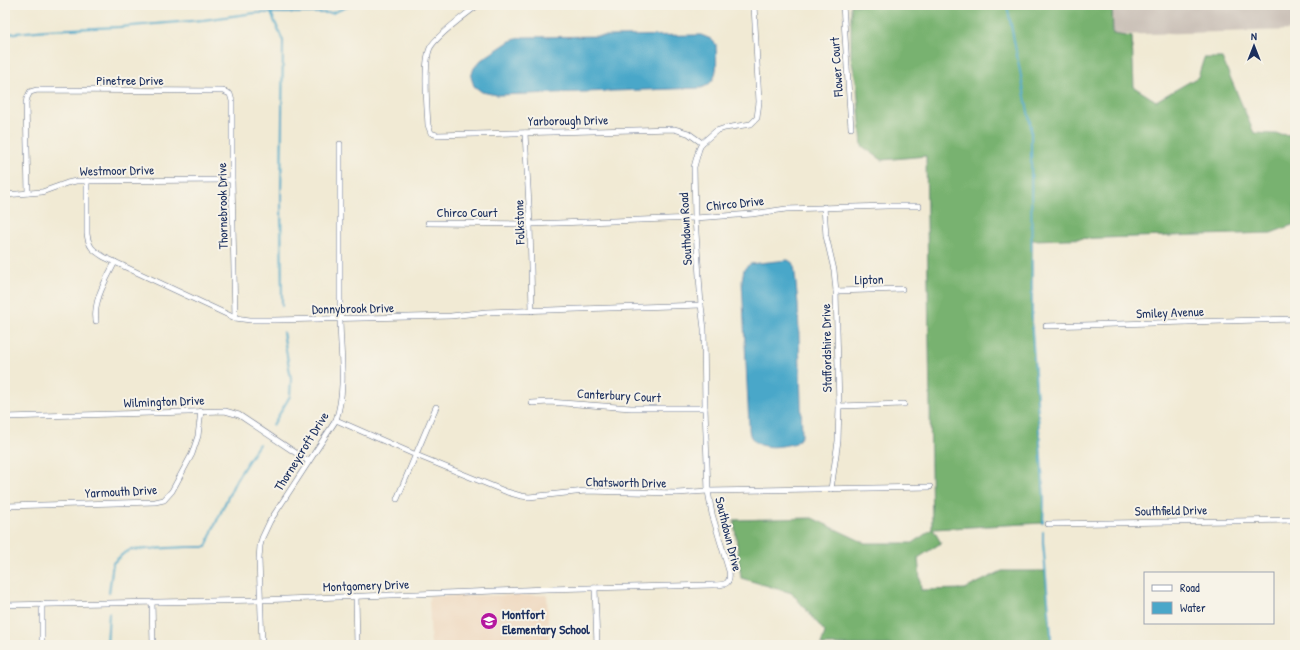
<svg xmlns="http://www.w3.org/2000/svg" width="1300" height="650" font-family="'Patrick Hand',sans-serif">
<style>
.built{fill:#eed6bb}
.industrial{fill:#ccc2b9}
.forest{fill:#78b270;stroke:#4a7067}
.water{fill:#4aa7c9;stroke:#326b94}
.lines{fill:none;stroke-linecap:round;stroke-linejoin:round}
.stream{stroke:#4aa7c9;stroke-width:2}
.street-casing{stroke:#667087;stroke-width:6}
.street{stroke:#fff;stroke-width:5}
.labels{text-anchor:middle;stroke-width:4;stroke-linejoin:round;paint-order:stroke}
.street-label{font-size:13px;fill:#1b2f5e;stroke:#f7f3e8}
.poi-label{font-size:13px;font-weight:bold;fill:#1b2f5e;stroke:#f7f3e8;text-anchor:start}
</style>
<rect width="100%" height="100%" fill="#f7f3e8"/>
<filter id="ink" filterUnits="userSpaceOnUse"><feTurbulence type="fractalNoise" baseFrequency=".025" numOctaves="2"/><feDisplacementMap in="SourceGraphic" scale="8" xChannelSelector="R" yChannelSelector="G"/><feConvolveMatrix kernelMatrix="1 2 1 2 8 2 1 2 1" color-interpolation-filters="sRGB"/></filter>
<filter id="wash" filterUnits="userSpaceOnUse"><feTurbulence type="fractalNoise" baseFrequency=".012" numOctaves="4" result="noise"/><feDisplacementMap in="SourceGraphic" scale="16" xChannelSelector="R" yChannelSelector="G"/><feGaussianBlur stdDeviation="0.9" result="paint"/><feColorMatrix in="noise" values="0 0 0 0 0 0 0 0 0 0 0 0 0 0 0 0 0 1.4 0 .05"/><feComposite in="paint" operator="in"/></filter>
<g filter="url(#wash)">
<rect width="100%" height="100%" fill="#f1ead4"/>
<polygon class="built" points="547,595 549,645 431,645 429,596"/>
<polygon class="industrial" points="1112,5 1295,5 1295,30 1113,35"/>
<polygon class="forest" points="851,5 1112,5 1113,34 1132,37 1134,87 1156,101 1198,77 1204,58 1222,58 1254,133 1295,135 1295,224 1271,233 1032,240 1032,330 1044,499 1043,523 933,529 941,543 918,558 921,590 965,589 1002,571 1045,571 1051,634 1051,645 821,645 825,632 792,593 741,578 734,520 812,518 865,543 913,543 932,529 926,156 882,160 862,146 857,86 851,58"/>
<g class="water">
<path d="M701,35L711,39L716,44C716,61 721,82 701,88L497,95L482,92L474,86L471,77L474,68L481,60L510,41L523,37Z"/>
<path d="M788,260L794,264L798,304L802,436L796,443C783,446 761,452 751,437C749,434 749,428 749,425L742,280L744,269L750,264Z"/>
</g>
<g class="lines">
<g class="stream">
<polyline points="1007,5 1031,127 1032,330 1044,499 1043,523"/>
<polyline points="271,13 283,41 281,195 282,306"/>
<polyline points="5,34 47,30 119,27 203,20 255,13 332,13 352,5"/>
<polyline points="273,425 290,396 291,379 283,332"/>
<polyline points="1043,532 1043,542 1051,634 1051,645"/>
<polyline points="109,593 113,563 123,554 130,550 187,547 206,547 213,529 236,480 259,444"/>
<polyline points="107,645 109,613"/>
</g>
</g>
</g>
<g filter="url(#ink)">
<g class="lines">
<g class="street-casing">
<g id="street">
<path d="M478,5C466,14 436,36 430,48C423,63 427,107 428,125L431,133L437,135L674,129L688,133L702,143"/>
<polyline points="843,5 851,128"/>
<polyline points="525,133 530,224 532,311"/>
<path d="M87,180V234C89,248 93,250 104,257L235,318L250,320H274L409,317L451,316L486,312L701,305"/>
<polyline points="28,193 26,103 27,98 30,92 37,90 223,91 230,94 232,101 232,180 235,318"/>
<polyline points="5,195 42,192 67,183 76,181 232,180"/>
<polyline points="824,207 826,236 834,270 836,291 839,406 838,441 831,489"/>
<polyline points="428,223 530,224 695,218 752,214 786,209 887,206 919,206"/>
<polyline points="836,291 902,289"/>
<path d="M96,321C93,300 106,280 115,262"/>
<polyline points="1046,326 1295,319"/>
<polyline points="532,403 549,402 631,408 705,408"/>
<polyline points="839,406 904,404"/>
<polyline points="5,417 225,411 239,415 308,461"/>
<polyline points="336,420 416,455 507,492 521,496 529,497 585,491 677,493 708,491 930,487"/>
<polyline points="397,499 436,407"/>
<polyline points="5,506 155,502 164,500 172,491 192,454 198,436 201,411"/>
<polyline points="1048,524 1295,520"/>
<polyline points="595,588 597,645"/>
<polyline points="356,596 357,645"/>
<polyline points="152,602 153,645"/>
<polyline points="42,604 42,645"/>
<path d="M5,605L260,600L547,589L712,585C725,585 731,585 729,571L712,514L708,491L705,408L704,329L701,305L695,218L694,167L699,149L702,143L716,131L725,128L751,124L757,118L759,102L754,5"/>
<path d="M262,645L259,559L260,546L262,538L270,521L336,420C347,387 340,352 340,317C340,259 340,201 340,144"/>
</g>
</g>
<use href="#street" class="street"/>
</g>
</g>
<defs>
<g id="school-disc" transform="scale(0.9)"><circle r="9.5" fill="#b5179e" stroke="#f7f3e8"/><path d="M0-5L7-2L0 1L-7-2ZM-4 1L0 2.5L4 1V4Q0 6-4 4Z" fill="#fff"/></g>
</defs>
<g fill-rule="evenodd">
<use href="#school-disc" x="489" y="621"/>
</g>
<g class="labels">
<g class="street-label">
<text transform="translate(836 67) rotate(-94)" y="5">Flower Court</text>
<text x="130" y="85">Pinetree Drive</text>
<text transform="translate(568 120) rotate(-1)" y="5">Yarborough Drive</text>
<text transform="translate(117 170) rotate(-1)" y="5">Westmoor Drive</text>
<text transform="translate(735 203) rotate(-6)" y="5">Chirco Drive</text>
<text transform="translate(222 206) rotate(-91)" y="5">Thornebrook Drive</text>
<text x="467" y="217">Chirco Court</text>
<text transform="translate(519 222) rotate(-92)" y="5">Folkstone</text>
<text transform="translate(685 229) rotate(-93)" y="5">Southdown Road</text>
<text transform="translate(869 279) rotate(-1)" y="5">Lipton</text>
<text transform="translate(353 308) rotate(-1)" y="5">Donnybrook Drive</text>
<text transform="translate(1170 312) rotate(-2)" y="5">Smiley Avenue</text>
<text transform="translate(826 348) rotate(-91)" y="5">Staffordshire Drive</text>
<text transform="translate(619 395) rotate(3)" y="5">Canterbury Court</text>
<text transform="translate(164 401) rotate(-2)" y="5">Wilmington Drive</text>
<text transform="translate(301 451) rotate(-58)" y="5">Thorneycroft Drive</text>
<text transform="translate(626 482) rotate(1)" y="5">Chatsworth Drive</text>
<text transform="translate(121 491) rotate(-3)" y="5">Yarmouth Drive</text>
<text transform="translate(1171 510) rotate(-1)" y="5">Southfield Drive</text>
<text transform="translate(729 534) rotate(76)" y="5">Southdown Drive</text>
<text transform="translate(366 585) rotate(-2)" y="5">Montgomery Drive</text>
</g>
<g class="poi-label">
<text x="502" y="619">Montfort<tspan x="502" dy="15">Elementary School</tspan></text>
</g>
</g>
<rect width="1300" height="650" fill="none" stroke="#f7f3e8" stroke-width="20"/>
<rect x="1144" y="572" width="130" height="52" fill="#f7f3e8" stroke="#9fa5b1"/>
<rect x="1152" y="585" width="20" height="6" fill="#ffffff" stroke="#9fa5b1"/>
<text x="1180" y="592" font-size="12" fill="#1b2f5e">Road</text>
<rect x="1152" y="602" width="20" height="12" fill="#4aa7c9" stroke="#9fa5b1"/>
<text x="1180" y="612" font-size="12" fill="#1b2f5e">Water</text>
<g transform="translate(1254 46)" stroke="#f7f3e8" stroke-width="3" paint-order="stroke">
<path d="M0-3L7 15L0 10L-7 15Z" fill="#1b2f5e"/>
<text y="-6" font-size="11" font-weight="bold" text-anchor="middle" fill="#1b2f5e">N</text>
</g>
</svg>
